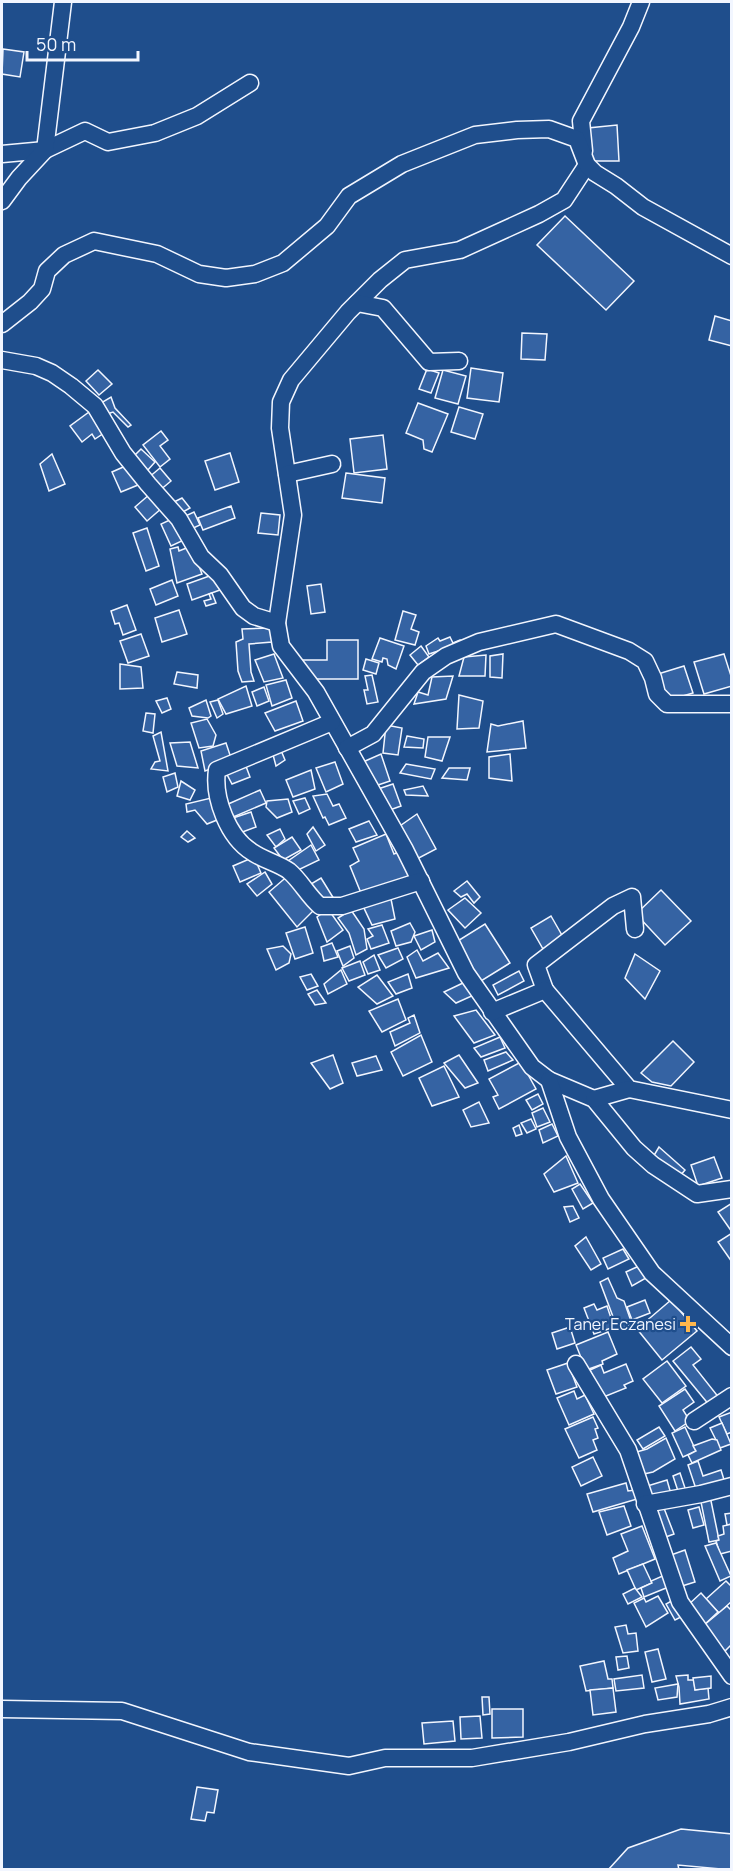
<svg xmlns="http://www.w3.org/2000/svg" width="733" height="1871" font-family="Manrope,sans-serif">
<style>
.building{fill:#3563a3;stroke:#f2f6ff;stroke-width:1.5}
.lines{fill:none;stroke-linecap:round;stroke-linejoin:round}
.minor-casing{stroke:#f2f6ff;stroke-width:19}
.minor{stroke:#1f4e8c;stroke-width:16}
.poi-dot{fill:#ffb74d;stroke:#1f4e8c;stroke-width:2}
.labels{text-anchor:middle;stroke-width:4.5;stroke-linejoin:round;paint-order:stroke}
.poi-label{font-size:16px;fill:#f2f6ff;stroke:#1f4e8c;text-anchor:end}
</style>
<rect width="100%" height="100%" fill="#1f4e8c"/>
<g class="building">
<polygon points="3,49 24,52 20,77 2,74"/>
<polygon points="617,125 619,161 592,161 588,128"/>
<polygon points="565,216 634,281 606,310 537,245"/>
<polygon points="715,316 732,321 732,346 709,340"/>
<polygon points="522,333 547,334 545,360 521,359"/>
<polygon points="471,368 503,373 499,402 467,398"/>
<polygon points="427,369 439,373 431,393 419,389"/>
<polygon points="98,370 112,384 99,395 86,381"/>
<polygon points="443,370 466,376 458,404 435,398"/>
<polygon points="111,397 115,408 131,425 128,427 113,412 107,414 101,403"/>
<polygon points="418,403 448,414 432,452 424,449 423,440 406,433"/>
<polygon points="459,407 483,414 475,439 451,432"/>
<polygon points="89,412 104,433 95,439 92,434 82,442 70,426"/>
<polygon points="161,431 168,440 160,446 170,459 160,467 143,445"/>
<polygon points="383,435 387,469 354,473 350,439"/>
<polygon points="141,449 155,462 147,471 133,457"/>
<polygon points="230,453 239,482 215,490 205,461"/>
<polygon points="52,454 65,484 49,491 40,464"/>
<polygon points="130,464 138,485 121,492 112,472"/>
<polygon points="160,468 171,481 159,491 148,478"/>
<polygon points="346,473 385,478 382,503 342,498"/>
<polygon points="150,494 162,508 147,521 135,507"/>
<polygon points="182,498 190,508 181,513 170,504"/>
<polygon points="231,506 235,518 203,530 198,518"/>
<polygon points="194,512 200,525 187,531 181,518"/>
<polygon points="261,513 280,515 278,535 258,533"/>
<polygon points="174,518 184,540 171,546 161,524"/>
<polygon points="147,528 159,566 146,571 133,533"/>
<polygon points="178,547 179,551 189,547 194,553 202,574 177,583 170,549"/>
<polygon points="215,574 220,590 192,600 187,584"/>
<polygon points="172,580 178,596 156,605 150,589"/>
<polygon points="321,584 325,612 311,614 307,586"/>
<polygon points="212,593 216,603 206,606 204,601 211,599 209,594"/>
<polygon points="127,605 136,630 123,635 119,623 115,624 111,611"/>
<polygon points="179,610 187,634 162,642 155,618"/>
<polygon points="403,611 416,615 411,629 419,632 415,645 395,640"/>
<polygon points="271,628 272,642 249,644 251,672 254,681 242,682 238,671 236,642 243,639 242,629"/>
<polygon points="141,634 149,656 128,663 120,641"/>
<polygon points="450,637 453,643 460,640 462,647 441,650 429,654 426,646 438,638 440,641"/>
<polygon points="380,638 404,646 396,669 388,665 387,659 383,658 382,662 372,659"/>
<polygon points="327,640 358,640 358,679 311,679 299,660 327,660"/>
<polygon points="421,646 429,657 418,665 410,655"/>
<polygon points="274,654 283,678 264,682 255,660"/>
<polygon points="503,654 502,678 490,677 490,656"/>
<polygon points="724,654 732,679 732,686 704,694 694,662"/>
<polygon points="486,655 485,676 459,676 464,657"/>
<polygon points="366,659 379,663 376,674 363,670"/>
<polygon points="120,664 141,667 143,688 120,689"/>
<polygon points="684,666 693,693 666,701 658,674"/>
<polygon points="177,672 198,675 197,688 174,684"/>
<polygon points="372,675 378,702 367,704 364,690 368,690 365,676"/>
<polygon points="453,676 446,699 414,704 418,692 428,695 432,677"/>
<polygon points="286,680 292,698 272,706 266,685"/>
<polygon points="246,686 252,706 226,714 218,699"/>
<polygon points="264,687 269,701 257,706 252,692"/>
<polygon points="459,695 483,701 479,728 457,729"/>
<polygon points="167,698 171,709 162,713 156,701"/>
<polygon points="206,700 211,716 208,718 192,716 189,708"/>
<polygon points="218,700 223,714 217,718 210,702"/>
<polygon points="296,701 303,721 275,731 265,713"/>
<polygon points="146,713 155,714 153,733 143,731"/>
<polygon points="207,719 216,735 213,746 199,748 191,723"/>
<polygon points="523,721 526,748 487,752 491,724 498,726"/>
<polygon points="386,725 402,728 398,755 383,753"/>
<polygon points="161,732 168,771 151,769 155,762 160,761 153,736"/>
<polygon points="407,736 424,739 423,748 404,747"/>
<polygon points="428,737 450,737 442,761 425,757"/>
<polygon points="190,742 198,768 177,766 170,743"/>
<polygon points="226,743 232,761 205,771 201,751"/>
<polygon points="280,748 285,760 276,766 272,751"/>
<polygon points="381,754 390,781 372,787 363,762"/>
<polygon points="510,754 512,781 489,778 489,757"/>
<polygon points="244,761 250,777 232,784 224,769"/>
<polygon points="335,762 343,784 326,792 316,768"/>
<polygon points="406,764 435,769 431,779 400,773"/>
<polygon points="449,768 470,768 467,780 442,778"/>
<polygon points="311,770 315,789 293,797 286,780"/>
<polygon points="175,773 178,787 167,792 163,777"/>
<polygon points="181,781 195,790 190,800 177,796"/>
<polygon points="393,784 401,806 387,811 378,789"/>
<polygon points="423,786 428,796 406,795 404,790"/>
<polygon points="260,790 266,803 231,818 226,805"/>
<polygon points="327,794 333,806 339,804 346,818 329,825 325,817 323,818 313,796"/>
<polygon points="211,798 222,818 207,824 195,810 187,812 186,804"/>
<polygon points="305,798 310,809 299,814 293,801"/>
<polygon points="288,799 292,812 277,818 266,807 267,801"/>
<polygon points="251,812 256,827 237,834 230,819"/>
<polygon points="417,814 436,849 415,860 397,828"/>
<polygon points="369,821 377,835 356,842 349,829"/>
<polygon points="313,827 325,845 316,851 307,834"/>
<polygon points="280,829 285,839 276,847 267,835"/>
<polygon points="187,831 195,838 188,842 181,837"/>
<polygon points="386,834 394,854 401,851 413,877 363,898 350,866 359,861 353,848"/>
<polygon points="292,837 301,850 283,860 274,848"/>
<polygon points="311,845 319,860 294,872 288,861"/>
<polygon points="254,857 261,873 240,882 233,866"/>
<polygon points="265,872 272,884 257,896 247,884"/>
<polygon points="290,874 315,909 297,927 269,892"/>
<polygon points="321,878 334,899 323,904 311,884"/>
<polygon points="467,881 480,897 474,903 467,894 461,897 454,891"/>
<polygon points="661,890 691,921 665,945 636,914"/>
<polygon points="390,894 395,919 372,925 363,906"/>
<polygon points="465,898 481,913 465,928 448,910"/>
<polygon points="328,909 343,930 327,942 317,917"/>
<polygon points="351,910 364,929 367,949 356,955 349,933 338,918"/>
<polygon points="551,916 563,937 543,949 531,928"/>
<polygon points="410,923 415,932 411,942 396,946 391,931"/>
<polygon points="485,924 510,963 481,981 456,942"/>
<polygon points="382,925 389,943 371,949 367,939 373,936 368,929"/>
<polygon points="305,927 313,953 295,959 286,933"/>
<polygon points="432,930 435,942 421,950 414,936"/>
<polygon points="332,943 338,957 324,961 321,947"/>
<polygon points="283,946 291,954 289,963 276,970 267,949"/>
<polygon points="350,946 354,958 343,966 337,951"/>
<polygon points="398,948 403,959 386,968 378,955"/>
<polygon points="417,950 423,961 438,953 449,968 416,978 407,957"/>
<polygon points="635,954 660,971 645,999 625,978"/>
<polygon points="374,955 380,970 368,974 363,962"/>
<polygon points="360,961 365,975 349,981 342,968"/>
<polygon points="341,970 347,984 328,994 324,984"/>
<polygon points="519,971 524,981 498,995 493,985"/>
<polygon points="311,974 318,986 307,990 300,977"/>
<polygon points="408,974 412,988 396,994 388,982"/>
<polygon points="377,975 393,996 377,1004 358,987"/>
<polygon points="465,982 474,995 456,1003 444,992"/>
<polygon points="317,990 326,1003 315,1005 308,994"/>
<polygon points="398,999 406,1020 382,1032 369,1011"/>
<polygon points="476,1010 495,1035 474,1043 454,1016"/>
<polygon points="414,1015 420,1033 395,1046 390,1032 410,1023 408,1018"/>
<polygon points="421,1035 432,1062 403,1076 391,1052"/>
<polygon points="500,1037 505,1048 481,1057 474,1048"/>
<polygon points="673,1041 694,1062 671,1086 652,1082 641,1073"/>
<polygon points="506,1052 513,1060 488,1071 484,1060"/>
<polygon points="333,1055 343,1083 330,1089 311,1063"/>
<polygon points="459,1055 478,1083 465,1088 444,1063"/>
<polygon points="376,1056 382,1070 357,1076 352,1063"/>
<polygon points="521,1062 536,1089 499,1109 493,1097 498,1095 489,1079"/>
<polygon points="444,1066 459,1097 432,1106 419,1078"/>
<polygon points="538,1094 543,1104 532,1110 526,1100"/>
<polygon points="479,1102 489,1123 471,1127 463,1110"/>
<polygon points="543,1108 550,1122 537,1127 532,1113"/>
<polygon points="531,1119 536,1129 527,1133 521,1123"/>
<polygon points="552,1124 558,1136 543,1143 539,1130"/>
<polygon points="519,1125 522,1134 516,1136 513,1128"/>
<polygon points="659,1147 685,1170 679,1177 653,1157"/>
<polygon points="566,1156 578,1183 554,1192 544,1174"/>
<polygon points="714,1157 722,1178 698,1186 691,1165"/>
<polygon points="580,1184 593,1203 583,1209 572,1189"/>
<polygon points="732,1203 732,1232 718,1212"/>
<polygon points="573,1206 579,1218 570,1222 564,1207"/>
<polygon points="732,1233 732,1262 718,1242"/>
<polygon points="586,1237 601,1264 591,1270 575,1246"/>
<polygon points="623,1249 629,1259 608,1269 603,1258"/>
<polygon points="639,1266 646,1278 632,1286 626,1272"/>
<polygon points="608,1278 617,1298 624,1301 632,1324 618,1330 600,1282"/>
<polygon points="645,1300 650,1313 632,1320 627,1307"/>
<polygon points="671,1300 697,1331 662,1360 637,1329"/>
<polygon points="594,1304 597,1310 607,1306 614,1327 594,1334 584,1308"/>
<polygon points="570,1327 575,1343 557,1349 552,1333"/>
<polygon points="608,1332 617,1354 602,1361 603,1364 586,1370 576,1345"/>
<polygon points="691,1347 701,1359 693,1365 720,1399 710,1406 673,1361"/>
<polygon points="667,1361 686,1386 662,1403 643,1379"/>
<polygon points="568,1363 577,1387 556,1394 547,1370"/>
<polygon points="626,1364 633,1381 624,1385 626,1388 601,1398 590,1370 601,1365 604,1373"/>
<polygon points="685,1389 694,1402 683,1410 690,1421 675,1431 659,1406"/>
<polygon points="574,1391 577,1399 585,1395 594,1414 569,1425 557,1398"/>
<polygon points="732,1412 732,1432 727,1434 719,1417"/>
<polygon points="593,1417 598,1428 595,1429 598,1438 593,1440 597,1450 579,1458 565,1429"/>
<polygon points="722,1423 731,1444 720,1448 710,1428"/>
<polygon points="659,1427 665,1436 643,1449 637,1440"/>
<polygon points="685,1427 696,1451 683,1457 672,1433"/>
<polygon points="666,1438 675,1459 653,1472 639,1475 633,1453 647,1449"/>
<polygon points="712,1439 717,1440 721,1450 692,1463 688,1455 696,1451 693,1446"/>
<polygon points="593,1457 602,1476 581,1486 572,1467"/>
<polygon points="698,1461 703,1476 721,1470 725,1483 697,1492 688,1465"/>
<polygon points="680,1473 686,1491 679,1494 673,1476"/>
<polygon points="667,1480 671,1494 646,1500 644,1487"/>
<polygon points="626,1483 628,1491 635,1490 637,1499 593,1512 587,1494"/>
<polygon points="710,1496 719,1540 709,1542 700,1497"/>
<polygon points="662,1503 674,1534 663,1538 650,1507"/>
<polygon points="624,1506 631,1526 607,1535 599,1512"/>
<polygon points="699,1507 704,1525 693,1528 688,1510"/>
<polygon points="732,1513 732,1524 727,1525 725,1514"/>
<polygon points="732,1524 732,1551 720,1554 716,1541 719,1540 718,1536 724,1534 723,1526"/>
<polygon points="642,1526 655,1559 619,1574 613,1558 628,1551 621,1534"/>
<polygon points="716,1543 731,1576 720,1581 705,1546"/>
<polygon points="685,1550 695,1582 682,1586 671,1555"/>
<polygon points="643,1564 652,1583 636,1590 627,1570"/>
<polygon points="667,1574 671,1586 644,1597 641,1588 652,1583 651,1581"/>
<polygon points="726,1581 732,1587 732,1601 719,1613 706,1599"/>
<polygon points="635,1588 642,1597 628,1604 623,1594"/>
<polygon points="701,1593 718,1612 704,1625 688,1605"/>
<polygon points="658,1596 668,1613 646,1627 634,1603 644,1598 646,1602"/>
<polygon points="675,1599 683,1616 675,1620 666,1604"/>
<polygon points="727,1606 732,1611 732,1644 723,1653 703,1626"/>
<polygon points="626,1625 628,1634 636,1633 638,1651 623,1653 615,1627"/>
<polygon points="658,1649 666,1679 652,1682 645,1652"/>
<polygon points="627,1656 629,1668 618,1670 616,1657"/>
<polygon points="604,1661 608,1679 612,1679 613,1688 586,1691 580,1666"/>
<polygon points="642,1675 644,1688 616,1691 614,1679"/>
<polygon points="688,1675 688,1680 694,1680 695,1690 708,1688 709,1699 680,1704 679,1687 676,1676"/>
<polygon points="711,1676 711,1688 695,1690 693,1678"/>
<polygon points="678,1684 677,1697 658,1700 655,1688"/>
<polygon points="613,1688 616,1712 593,1715 590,1690"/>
<polygon points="482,1697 489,1697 490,1714 483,1715"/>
<polygon points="492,1709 523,1709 523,1737 492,1738"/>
<polygon points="480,1716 482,1738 461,1739 460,1717"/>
<polygon points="453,1721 455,1741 424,1744 422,1723"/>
<polygon points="197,1787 218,1790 214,1813 207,1812 205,1821 191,1819"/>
<polygon points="681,1829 732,1834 732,1870 678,1865 679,1870 608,1870 628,1848"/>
</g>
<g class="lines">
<g class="minor-casing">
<g id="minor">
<polyline points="584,151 581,121 631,27 641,2"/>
<polyline points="2,154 45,150 85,131 108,142 155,133 197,116 250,83"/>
<polyline points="587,165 564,200 539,214 460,250 405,260 380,280 348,312 291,380 281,402 280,428 293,515 277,623 281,646 316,692 405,850 466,973 532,1067 549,1080 594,1099 634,1148 653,1165 697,1194 732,1189"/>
<polyline points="2,201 19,178 45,150 63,2"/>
<polyline points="357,303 383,308 429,362 459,361"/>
<polyline points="2,324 30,302 42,289 47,271 64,255 94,241 157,254 199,274 226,278 255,274 283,263 327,226 349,196 402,164 475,135 517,130 549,129 577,139 587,165 595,173 616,186 643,207 732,256"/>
<polyline points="2,360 36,366 52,373 71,386 95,406 123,453 148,484 179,519 201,557 220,575 243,608 254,616 277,623"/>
<polyline points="287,474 332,464"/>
<path d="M332,722L217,770C213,798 228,837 252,852C263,860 278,863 289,871C301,881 308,896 320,906H342L421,881"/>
<polyline points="347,748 373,734 423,672 446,656 479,642 556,624 629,651 645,661 653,678 657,694 667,704 732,704"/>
<polyline points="545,990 536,965 613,906 632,897 635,929"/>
<polyline points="492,1012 545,990 629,1089 732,1110"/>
<polyline points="549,1080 568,1137 601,1199 652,1273 732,1347"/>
<polyline points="594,1099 629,1089"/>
<polyline points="576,1364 628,1450 680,1602 732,1676"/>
<polyline points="694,1421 732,1396"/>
<polyline points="645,1504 701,1494 732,1486"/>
<polyline points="2,1709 122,1711 249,1752 349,1766 385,1758 472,1758 569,1742 645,1724 709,1714 732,1707"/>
</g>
</g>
<use href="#minor" class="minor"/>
</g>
<path class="poi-dot" d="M685 1315h6v6h6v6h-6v6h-6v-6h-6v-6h6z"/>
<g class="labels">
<g class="poi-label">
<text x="676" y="1330">Taner Eczanesi</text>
</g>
</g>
<rect width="733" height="1871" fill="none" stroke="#f2f6ff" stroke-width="6"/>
<path d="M27 51v9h111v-9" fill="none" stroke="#f2f6ff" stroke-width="3"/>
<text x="36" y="51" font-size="18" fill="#f2f6ff" stroke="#1f4e8c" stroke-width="4.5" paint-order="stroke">50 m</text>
</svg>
